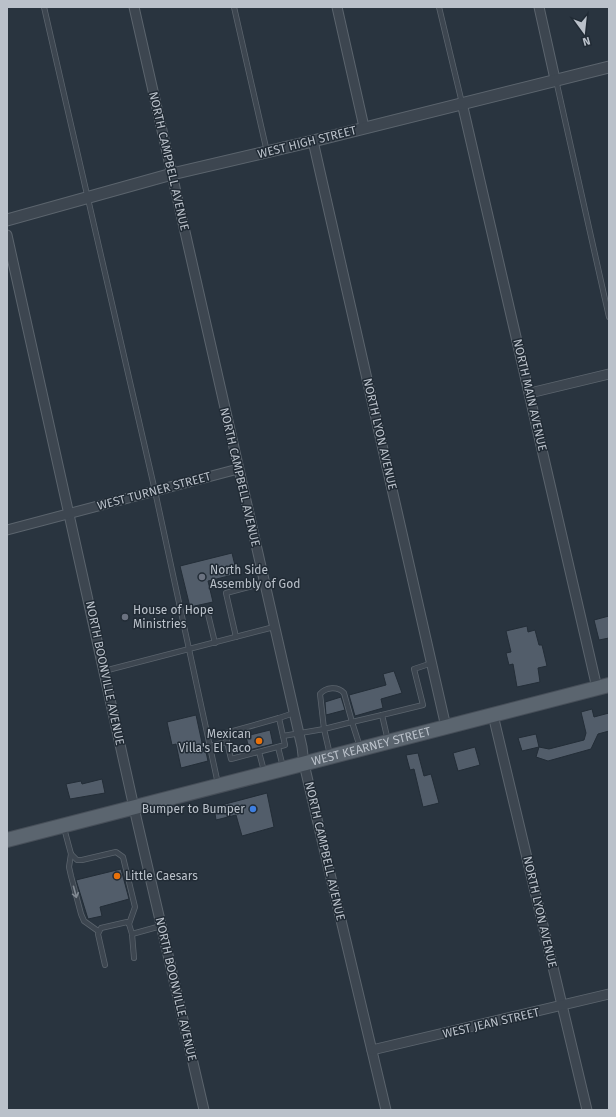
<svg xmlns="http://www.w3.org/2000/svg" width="616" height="1117" font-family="'Fira Sans',sans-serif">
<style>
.building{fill:#525d6a;stroke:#232d37}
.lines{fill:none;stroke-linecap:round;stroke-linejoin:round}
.service-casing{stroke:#5b646d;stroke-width:6}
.minor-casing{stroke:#5b646d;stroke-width:11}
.tertiary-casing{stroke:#5b646d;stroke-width:13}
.primary-casing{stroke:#474f59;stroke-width:16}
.service{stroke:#3d4650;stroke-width:4.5}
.minor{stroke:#3d4650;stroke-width:9}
.tertiary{stroke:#3d4650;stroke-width:11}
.primary{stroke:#5b656f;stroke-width:14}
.oneway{stroke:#828a93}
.worship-dot{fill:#6b7280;stroke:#212b35;stroke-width:1.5}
.food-dot{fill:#e8710a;stroke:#212b35;stroke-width:1.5}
.shop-dot{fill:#3f7fe0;stroke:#212b35;stroke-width:1.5}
.labels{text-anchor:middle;stroke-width:3;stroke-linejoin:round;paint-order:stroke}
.street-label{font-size:12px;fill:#bac1ca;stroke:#212b35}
.poi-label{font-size:12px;fill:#bac1ca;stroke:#212b35;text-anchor:start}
</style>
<rect width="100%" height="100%" fill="#29343f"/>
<g class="building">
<polygon points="232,553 237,574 208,581 213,602 190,607 180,566"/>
<polygon points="609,616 609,638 599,640 594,620"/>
<polygon points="527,626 528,632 535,630 539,645 542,645 547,666 538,668 540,682 517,687 513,664 509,665 506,653 511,652 506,631"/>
<polygon points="394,671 402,693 381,699 383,708 355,716 349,695 386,685 383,674"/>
<polygon points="341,697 345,710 326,715 325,702"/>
<polygon points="592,709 594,717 609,713 609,731 598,734 591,749 548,761 536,757 539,747 522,751 518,738 536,734 539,747 549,749 584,740 586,733 581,712"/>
<polygon points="196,715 204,752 206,752 208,761 181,768 176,744 172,745 167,722"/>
<polygon points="270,730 273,744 249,750 246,736"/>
<polygon points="475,747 480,765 458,771 453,753"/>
<polygon points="418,753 424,776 431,774 439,803 423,807 414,769 410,770 406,755"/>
<polygon points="102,779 105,793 70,799 66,784 81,781 82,784"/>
<polygon points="267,793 274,827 242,836 236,815 216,820 214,807"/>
<polygon points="121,869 129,899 100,907 102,916 88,919 76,880"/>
</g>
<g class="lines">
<g class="service-casing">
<g id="service">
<polyline points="44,7 155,491 218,784"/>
<polyline points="234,7 267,152"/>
<polyline points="439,7 462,103"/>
<polyline points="556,80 609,317"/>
<polyline points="208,614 215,643"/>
<polyline points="236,637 226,593 264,583"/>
<polyline points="104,671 274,627"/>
<path d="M283,736L324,729L320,694C326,687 338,686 344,693L352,722L324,729L330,755"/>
<polyline points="388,741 382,715 423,705 414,669 432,663"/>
<polyline points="227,742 226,733 279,718"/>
<polyline points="210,746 227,742 231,759 285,745 279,718 294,713"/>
<polyline points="278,747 283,767"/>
<polyline points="360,747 352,722 382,715"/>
<polyline points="259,752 264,771"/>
<polyline points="64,828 71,854 77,860 82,860 116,852 123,857 135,907 129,924"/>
<polyline points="71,854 69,867 71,876 81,914 84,921 98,931"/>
<polyline points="132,934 134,958"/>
<polyline points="105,965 98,934 101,928 127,922 129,924 132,934 161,926"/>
</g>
</g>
<g class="minor-casing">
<g id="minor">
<polyline points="134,7 302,747 304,764 386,1110"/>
<polyline points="337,7 364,127"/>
<polyline points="539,7 555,79"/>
<polyline points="462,103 597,688"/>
<polyline points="313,141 446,727"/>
<polyline points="7,235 137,821 204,1110"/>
<polyline points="530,393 609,374"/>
<polyline points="7,530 238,469"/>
<polyline points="493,715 587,1110"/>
<polyline points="372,1050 609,994"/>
</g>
</g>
<g class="tertiary-casing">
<polyline id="tertiary" points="7,220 172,174 313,141 609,67"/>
</g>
<g class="primary-casing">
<g id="primary">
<path id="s1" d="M7,840L609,685"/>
</g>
</g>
<use href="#service" class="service"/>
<use href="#minor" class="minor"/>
<use href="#tertiary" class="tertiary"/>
<use href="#primary" class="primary"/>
</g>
<defs><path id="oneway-shaft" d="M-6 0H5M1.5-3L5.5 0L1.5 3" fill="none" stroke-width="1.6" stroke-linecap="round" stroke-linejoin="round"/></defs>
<use class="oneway" href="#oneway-shaft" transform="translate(75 892) rotate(75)"/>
<g class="worship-dot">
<circle cx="202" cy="577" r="4"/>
<circle cx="125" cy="617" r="4"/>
</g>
<g class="food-dot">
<circle cx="259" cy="741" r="4"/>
<circle cx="117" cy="876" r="4"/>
</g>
<circle class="shop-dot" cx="253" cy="809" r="4"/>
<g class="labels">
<g class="street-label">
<text transform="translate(307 142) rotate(-14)" y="4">WEST HIGH STREET</text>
<text transform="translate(169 161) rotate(77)" y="4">NORTH CAMPBELL AVENUE</text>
<text transform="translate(530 395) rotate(77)" y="4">NORTH MAIN AVENUE</text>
<text transform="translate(380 434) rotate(77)" y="4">NORTH LYON AVENUE</text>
<text transform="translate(240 477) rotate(77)" y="4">NORTH CAMPBELL AVENUE</text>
<text transform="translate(154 491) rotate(-15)" y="4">WEST TURNER STREET</text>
<text transform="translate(105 673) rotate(78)" y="4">NORTH BOONVILLE AVENUE</text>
<text dy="4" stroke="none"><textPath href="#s1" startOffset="376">WEST KEARNEY STREET</textPath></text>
<text transform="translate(325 851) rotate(77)" y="4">NORTH CAMPBELL AVENUE</text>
<text transform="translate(540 912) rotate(77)" y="4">NORTH LYON AVENUE</text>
<text transform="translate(176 989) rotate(77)" y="4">NORTH BOONVILLE AVENUE</text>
<text transform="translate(491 1023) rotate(-13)" y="4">WEST JEAN STREET</text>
</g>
<g class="poi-label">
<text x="210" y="574">North Side<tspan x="210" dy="14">Assembly of God</tspan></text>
<text x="133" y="614">House of Hope<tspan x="133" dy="14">Ministries</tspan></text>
<text x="251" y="738" text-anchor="end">Mexican<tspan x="251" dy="14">Villa's El Taco</tspan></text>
<text x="245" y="813" text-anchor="end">Bumper to Bumper</text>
<text x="125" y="880">Little Caesars</text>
</g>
</g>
<rect width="616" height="1117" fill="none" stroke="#bac1ca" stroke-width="16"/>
<g transform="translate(584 32) rotate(165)" stroke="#212b35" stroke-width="3" paint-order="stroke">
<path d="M0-3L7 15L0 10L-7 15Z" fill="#bac1ca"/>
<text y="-6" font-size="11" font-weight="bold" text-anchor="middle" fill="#bac1ca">N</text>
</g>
</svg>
